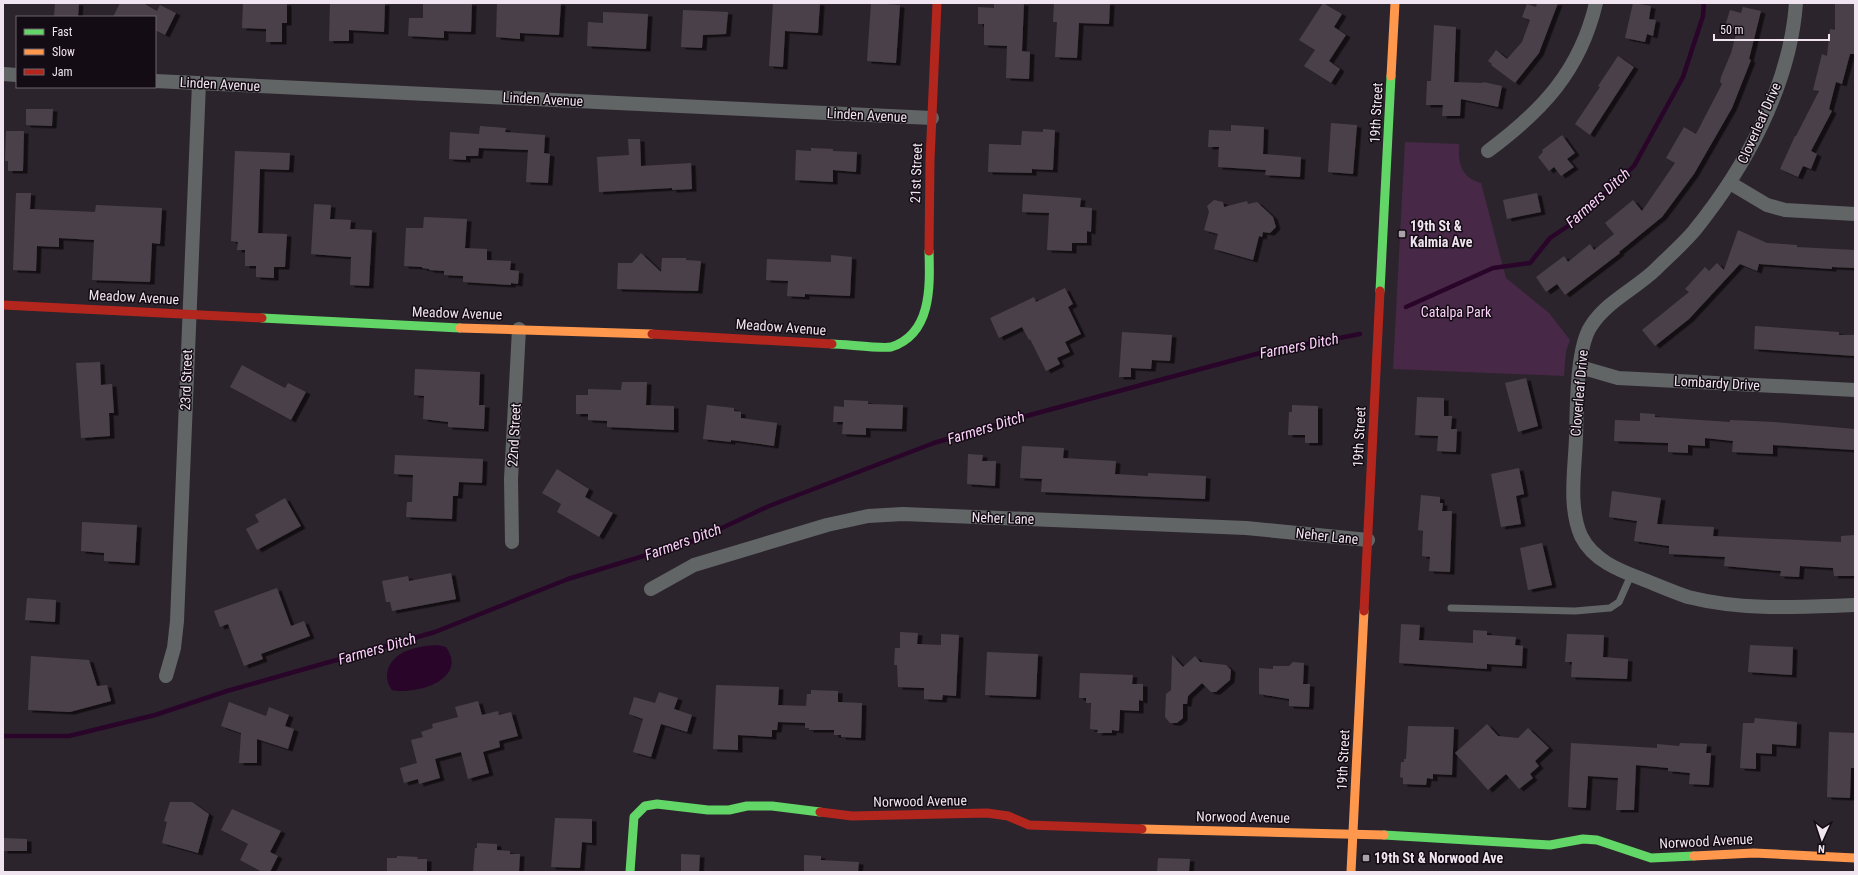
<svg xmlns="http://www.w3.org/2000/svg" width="1858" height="875" font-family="'Roboto Condensed',sans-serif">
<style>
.green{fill:#472947}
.water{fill:#29052a}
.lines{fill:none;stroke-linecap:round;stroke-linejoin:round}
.stream{stroke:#29052a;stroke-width:4.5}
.building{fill:#494148;filter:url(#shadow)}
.lane{stroke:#626566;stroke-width:7}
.street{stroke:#626566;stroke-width:14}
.fast{stroke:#63d668;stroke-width:9}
.slow{stroke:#ff974d;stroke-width:9}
.jam{stroke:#b3261e;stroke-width:9}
.poi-dot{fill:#aba1ab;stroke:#140c14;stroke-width:1.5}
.labels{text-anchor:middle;stroke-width:3;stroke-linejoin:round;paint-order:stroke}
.street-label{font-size:14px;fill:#efe4ef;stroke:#140c14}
.poi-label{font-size:14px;font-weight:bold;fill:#efe4ef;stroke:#140c14;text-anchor:start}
.park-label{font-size:14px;fill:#fbd1fa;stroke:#140c14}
.water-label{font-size:15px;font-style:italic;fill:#fbd1fa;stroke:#140c14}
</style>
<defs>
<filter id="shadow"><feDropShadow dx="4.5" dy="2.5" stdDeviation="0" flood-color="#0009"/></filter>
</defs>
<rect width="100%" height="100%" fill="#2c242c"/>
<path class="green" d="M1405,142L1459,144C1458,164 1461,177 1481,183L1506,278L1549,313L1570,340L1566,351L1564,376L1393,369Z"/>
<path class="water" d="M438,645L446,647C469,680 415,695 392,690C387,683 386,677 388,669C395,649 420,646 438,645Z"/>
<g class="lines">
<g class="stream">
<polyline points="1406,307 1493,268 1530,263 1550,238 1580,218 1634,166 1683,77 1703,16 1704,3"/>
<polyline points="3,736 69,736 155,715 227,691 435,632 568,579 696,540 769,506 934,443 1030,415 1260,353 1360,334"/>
</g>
</g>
<g class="building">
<polygon points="55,3 79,3 78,17 54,17"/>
<polygon points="120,3 143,3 157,11 160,5 176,13 165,35 155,30 155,17 113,17"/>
<polygon points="243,3 287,3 287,23 282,23 282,42 266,42 266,29 242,28"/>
<polygon points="330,3 385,3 384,32 349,30 349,41 329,41"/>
<polygon points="423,3 472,3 471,32 444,31 444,38 408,36 409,18 423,18"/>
<polygon points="497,3 561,3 559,35 520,33 520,39 496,37"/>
<polygon points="773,3 820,3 818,33 785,31 783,67 769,66"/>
<polygon points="871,3 900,5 896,63 867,61"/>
<polygon points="994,3 1024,3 1022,51 1030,52 1029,79 1006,78 1007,46 984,45 984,24 978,24 978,7 994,8"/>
<polygon points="1054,3 1110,3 1109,24 1079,23 1077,58 1055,57 1057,22 1053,22"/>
<polygon points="1323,3 1342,14 1334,27 1346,35 1329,61 1340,69 1331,83 1304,66 1315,50 1299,40"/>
<polygon points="1537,3 1558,3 1539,53 1515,83 1491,65 1492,64 1488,61 1496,50 1507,59 1522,42 1530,20 1522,17 1527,4 1536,7"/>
<polygon points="1633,3 1651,6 1649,19 1656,20 1653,36 1647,34 1645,42 1625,38"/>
<polygon points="1835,3 1855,3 1855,54 1850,54 1842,84 1836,82 1829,109 1832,111 1811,151 1817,154 1811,169 1803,166 1798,177 1780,169 1795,136 1796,136 1819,91 1813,90 1822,54 1827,56 1830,29 1835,30"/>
<polygon points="1743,7 1761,11 1749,59 1751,60 1732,108 1694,174 1662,217 1619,252 1620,253 1565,295 1557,284 1546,292 1536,277 1564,256 1568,262 1590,244 1594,250 1614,234 1605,223 1633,200 1642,211 1675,163 1666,158 1684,127 1696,134 1722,84 1720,82 1721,77 1731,53 1737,30 1725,26 1730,10 1741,13"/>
<polygon points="683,10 728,12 726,34 703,35 702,48 681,47"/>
<polygon points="603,12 648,14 646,49 587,46 588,22 603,23"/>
<polygon points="1434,25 1456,27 1454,82 1483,83 1483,82 1502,86 1498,107 1461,99 1460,116 1442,116 1443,105 1426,105 1427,81 1431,81"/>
<polygon points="1618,56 1634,67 1590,135 1575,124 1600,87 1598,86"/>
<polygon points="26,109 53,109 52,126 26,125"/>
<polygon points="1331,123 1357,125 1353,174 1328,172"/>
<polygon points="1231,125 1264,127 1263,154 1301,157 1300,177 1265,175 1266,170 1218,167 1219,147 1208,147 1209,130 1231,131"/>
<polygon points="480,126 506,128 505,132 545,135 544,153 550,154 548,183 526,182 528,150 479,148 478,156 466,156 466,160 449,159 450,132 479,134"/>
<polygon points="1043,129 1055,130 1053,170 1032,169 1032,173 988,172 989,144 1021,145 1022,131 1043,132"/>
<polygon points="6,131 24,131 23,171 8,171 8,161 5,161"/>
<polygon points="1562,135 1575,153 1567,159 1574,167 1561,176 1554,167 1549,171 1538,157 1543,152 1542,150"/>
<polygon points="628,139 640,139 641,166 691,163 692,189 672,190 672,188 599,192 597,157 629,155"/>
<polygon points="811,148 833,149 833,151 857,152 856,172 833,170 833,182 795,180 796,150 811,151"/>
<polygon points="235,151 290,153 289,170 260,169 258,233 287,234 285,267 274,267 274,278 256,277 256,266 245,266 245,250 237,250 238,242 231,241"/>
<polygon points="16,193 31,193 30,209 95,212 96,205 162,208 160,244 152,243 150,282 92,280 94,240 59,238 59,247 37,246 36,271 13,270"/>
<polygon points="1537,193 1541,212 1507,219 1503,200"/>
<polygon points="1023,194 1081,198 1080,207 1092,208 1091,232 1087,231 1087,243 1072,243 1072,251 1047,250 1049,213 1022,212"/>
<polygon points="1214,200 1223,202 1224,207 1247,201 1248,204 1257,202 1273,217 1276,227 1270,233 1263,232 1262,237 1259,236 1253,260 1214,249 1218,234 1204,230 1209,212 1207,206"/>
<polygon points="314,204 331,205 330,219 351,220 350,229 372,230 369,286 350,285 351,257 311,254"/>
<polygon points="424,217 467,219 465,248 487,249 487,260 511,261 510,270 519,271 518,284 511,283 511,285 463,282 463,276 444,275 444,271 429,270 429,269 422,268 422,267 404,266 406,228 423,228"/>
<polygon points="1738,230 1767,243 1797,245 1797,247 1855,250 1855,268 1832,267 1832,269 1759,264 1757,271 1740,264 1689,319 1655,346 1642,330 1689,292 1685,289 1705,267 1709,271 1717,263 1724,270"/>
<polygon points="641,253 661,272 662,258 686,258 686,260 701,261 698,291 617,289 618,263 632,263"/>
<polygon points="831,255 852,257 850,296 805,294 805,297 787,296 788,281 766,280 767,259 831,262"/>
<polygon points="1065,288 1073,304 1068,307 1081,334 1065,342 1070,352 1057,358 1060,364 1046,371 1030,339 1029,340 1022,327 999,338 990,318 1034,297 1036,302"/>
<polygon points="1755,326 1839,332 1839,335 1855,335 1855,356 1754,349"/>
<polygon points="1122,332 1172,335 1170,361 1152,360 1151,369 1131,368 1131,377 1119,377"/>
<polygon points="100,362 101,385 112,384 114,413 109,413 110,436 81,438 76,363"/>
<polygon points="242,365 285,388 288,383 306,392 291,420 230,387"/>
<polygon points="415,369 480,372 479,405 485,405 484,429 448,427 448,422 423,419 424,396 414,395"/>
<polygon points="1526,378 1538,426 1518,432 1505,383"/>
<polygon points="622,382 647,382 646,405 674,406 674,430 607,427 607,421 588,420 588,414 576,414 576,395 588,395 588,389 621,390"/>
<polygon points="1417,397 1444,398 1444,416 1452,416 1451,429 1457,429 1456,452 1437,451 1438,436 1415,435"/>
<polygon points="844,400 868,401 868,404 903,405 902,429 866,428 866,435 842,434 843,422 833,422 834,406 844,407"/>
<polygon points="707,405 734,408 734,411 741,412 741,418 777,423 774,446 731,440 731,442 703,439"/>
<polygon points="1292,405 1318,406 1318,443 1305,443 1305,435 1288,435 1289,412 1292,412"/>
<polygon points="1640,413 1655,414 1655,417 1730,422 1730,420 1774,422 1855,429 1855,450 1773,445 1773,454 1732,452 1733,441 1705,438 1705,446 1688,445 1688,453 1668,452 1668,443 1614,441 1615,420 1640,421"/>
<polygon points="1022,446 1064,448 1063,458 1116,461 1115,474 1148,476 1148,473 1206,476 1205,499 1041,492 1042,479 1020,478"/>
<polygon points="968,454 983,455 982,461 996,461 995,486 967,484"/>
<polygon points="395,455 483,459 482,483 459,482 458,496 453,496 452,519 406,517 407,502 412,502 413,475 394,474"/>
<polygon points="1519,468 1524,494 1516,496 1521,524 1501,527 1491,474"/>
<polygon points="557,469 589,489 585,497 613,513 599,537 557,512 561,504 542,493"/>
<polygon points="1612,491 1661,498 1657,524 1714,527 1713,536 1841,542 1841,536 1855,535 1855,576 1834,576 1833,568 1800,566 1799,577 1780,576 1781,571 1724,566 1725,557 1669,554 1669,546 1634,541 1637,521 1609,517"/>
<polygon points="1421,495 1440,497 1440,503 1443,503 1442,511 1452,511 1450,572 1429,571 1430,557 1422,556 1423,531 1418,530"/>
<polygon points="285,498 301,526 257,550 246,529 259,522 255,515"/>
<polygon points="82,522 137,525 135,563 104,561 104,553 81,551"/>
<polygon points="1542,543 1552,585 1528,590 1520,548"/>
<polygon points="451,573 456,599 392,611 390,602 386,602 382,581 408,576 409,581"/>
<polygon points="277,588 291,626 304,621 310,636 261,654 263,659 244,666 228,624 220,627 214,611"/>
<polygon points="27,598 56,600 55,622 25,620"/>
<polygon points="1401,624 1420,625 1419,640 1473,643 1473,630 1487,631 1487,635 1516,637 1515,645 1523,646 1522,666 1487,664 1487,669 1399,663"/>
<polygon points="900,632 918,633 917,644 941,645 941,634 959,635 956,696 943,695 942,700 924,699 924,688 898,687 897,665 894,665 895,648 900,648"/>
<polygon points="1567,634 1604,635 1603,657 1628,659 1627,679 1571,677 1572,662 1565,662"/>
<polygon points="1750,645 1793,647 1792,675 1748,672"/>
<polygon points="987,652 1038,654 1036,697 985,695"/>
<polygon points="1172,655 1183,667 1195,656 1200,662 1226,665 1231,670 1230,680 1216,692 1211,692 1202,683 1188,696 1187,704 1183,704 1183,718 1177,723 1170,723 1165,717 1166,694 1171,690"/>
<polygon points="31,656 89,660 97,686 107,685 111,701 70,712 28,710"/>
<polygon points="1293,662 1304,663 1303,684 1310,684 1309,707 1289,706 1289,699 1259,694 1259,668 1273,669 1273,666 1289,666"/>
<polygon points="1080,673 1133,675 1132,684 1143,684 1143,701 1139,700 1139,711 1120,710 1119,731 1112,730 1112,733 1097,733 1098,730 1090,729 1091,703 1086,703 1086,698 1079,698"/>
<polygon points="716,685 779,687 778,705 806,706 807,694 811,694 811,690 838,691 838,702 862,703 861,738 841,737 841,735 834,735 834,730 809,730 809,728 805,728 805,723 778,722 777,730 772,730 772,737 738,735 738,750 713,749"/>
<polygon points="659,692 678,698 674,709 692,715 687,732 661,724 651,757 633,752 643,719 629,714 634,697 655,703"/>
<polygon points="478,701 482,715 498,711 499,715 511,712 518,736 499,741 500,747 483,752 489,773 468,779 461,752 435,759 440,778 419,784 418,779 404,783 400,768 417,763 411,740 423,737 421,732 433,728 432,724 458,717 455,707"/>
<polygon points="229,702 266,716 269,707 289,715 285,726 294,729 288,749 257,739 257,763 239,763 241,733 221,726"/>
<polygon points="1755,718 1797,722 1796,746 1772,744 1772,754 1756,753 1756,769 1740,768 1743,723 1754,723"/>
<polygon points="1487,724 1498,736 1518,738 1528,728 1549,748 1535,761 1539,766 1530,774 1533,778 1519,789 1506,774 1488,790 1455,753"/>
<polygon points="1408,726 1454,727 1452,775 1433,774 1433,779 1427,778 1426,785 1403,784 1403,778 1400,777 1401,762 1404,762 1404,759 1406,759"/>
<polygon points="1829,732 1855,733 1855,768 1851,768 1850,798 1827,797"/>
<polygon points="1571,743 1657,748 1657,744 1679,746 1680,743 1707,744 1706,753 1711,753 1709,785 1689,784 1690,773 1668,771 1668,768 1636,765 1634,810 1616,810 1618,778 1588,776 1586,808 1568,807"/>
<polygon points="170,802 192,802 209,814 198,853 162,843 167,822 164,821"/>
<polygon points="232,809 281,831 270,852 278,856 270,872 262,872 240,860 248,844 221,830"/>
<polygon points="555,818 592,819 592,843 582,842 580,868 551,867"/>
<polygon points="3,838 27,839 27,851 3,851"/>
<polygon points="477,843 497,844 497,850 510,851 510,854 520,854 519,872 473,872 475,848 477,848"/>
<polygon points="681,854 700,855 699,872 681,872"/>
<polygon points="804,855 821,856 821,860 859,862 858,872 804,872"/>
<polygon points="397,856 418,857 417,859 427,859 427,872 387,872 387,858 397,858"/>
<polygon points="1158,858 1190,859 1189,872 1157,872"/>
</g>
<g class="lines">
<polyline class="lane" points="1451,608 1575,611 1610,608 1619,602 1631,575"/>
<g class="street">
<path d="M1796,3C1790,86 1745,168 1694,231C1682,245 1668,257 1655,270C1635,289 1606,302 1591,326C1576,348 1577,409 1576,437C1575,469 1568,506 1581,536C1593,560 1618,570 1642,579C1657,585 1673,592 1688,597C1744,611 1798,607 1855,605"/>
<polyline points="3,74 17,75"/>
<polyline points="155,81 932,118"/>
<path d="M1488,151C1542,111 1580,71 1596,3"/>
<polyline points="1730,183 1767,205 1785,210 1855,214"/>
<polyline points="1580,367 1618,378 1855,390"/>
<polyline points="512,542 511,479 519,329"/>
<polyline points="651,589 694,565 827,525 868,516 903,514 1246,528 1368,540"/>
<polyline points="166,676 174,648 177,621 199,83"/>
</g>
<g class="fast">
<polyline points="1380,291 1391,76"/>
<polyline points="262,318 460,328"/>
<path d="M832,344C844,344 882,349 891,347C932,334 930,286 929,251"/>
<polyline points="1384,835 1550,845 1583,839 1597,840 1651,858 1694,856"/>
<polyline points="630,872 634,817 645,806 657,804 708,810 729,810 747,806 772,806 820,812"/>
</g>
<g class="slow">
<polyline points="1391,76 1395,3"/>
<polyline points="460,328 652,334"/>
<polyline points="1142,829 1384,835"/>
<polyline points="1694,856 1754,853 1855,858"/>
<polyline points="1351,872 1364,611"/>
</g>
<g class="jam">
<polyline points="929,251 930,160 937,3"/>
<polyline points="3,305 262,318"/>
<polyline points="652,334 832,344"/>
<polyline points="1364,611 1380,291"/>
<polyline points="820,812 852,816 987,813 1008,816 1029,825 1142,829"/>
</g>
</g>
<g class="poi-dot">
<rect x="1398" y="230" width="8" height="8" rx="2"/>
<rect x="1362" y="854" width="8" height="8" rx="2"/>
</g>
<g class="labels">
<g class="street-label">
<text transform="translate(220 84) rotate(3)" y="5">Linden Avenue</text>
<text transform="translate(543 99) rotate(3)" y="5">Linden Avenue</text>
<text transform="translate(1376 113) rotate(-87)" y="5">19th Street</text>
<text transform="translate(867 115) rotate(3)" y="5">Linden Avenue</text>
<text transform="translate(1759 123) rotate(-66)" y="5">Cloverleaf Drive</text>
<text transform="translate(916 173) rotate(-88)" y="5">21st Street</text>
<text transform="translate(134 297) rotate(3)" y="5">Meadow Avenue</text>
<text transform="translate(457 313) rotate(2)" y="5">Meadow Avenue</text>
<text transform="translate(781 327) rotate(4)" y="5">Meadow Avenue</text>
<text transform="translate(186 380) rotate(-88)" y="5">23rd Street</text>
<text transform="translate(1717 383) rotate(3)" y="5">Lombardy Drive</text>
<text transform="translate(1579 393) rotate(-85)" y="5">Cloverleaf Drive</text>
<text transform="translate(514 435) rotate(-87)" y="5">22nd Street</text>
<text transform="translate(1359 437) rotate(-87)" y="5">19th Street</text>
<text transform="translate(1003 518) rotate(2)" y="5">Neher Lane</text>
<text transform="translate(1327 536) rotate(6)" y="5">Neher Lane</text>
<text transform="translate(1343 760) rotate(-87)" y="5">19th Street</text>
<text transform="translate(920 801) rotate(-1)" y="5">Norwood Avenue</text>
<text transform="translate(1243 817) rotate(1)" y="5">Norwood Avenue</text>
<text transform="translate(1706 841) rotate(-3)" y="5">Norwood Avenue</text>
</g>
<g class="poi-label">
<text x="1410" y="231">19th St &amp;<tspan x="1410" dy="16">Kalmia Ave</tspan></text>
<text x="1374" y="863">19th St &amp; Norwood Ave</text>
</g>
<g class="park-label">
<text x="1456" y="317">Catalpa Park</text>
</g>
<g class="water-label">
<text transform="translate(1598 198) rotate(-42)" y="5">Farmers Ditch</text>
<text transform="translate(1299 346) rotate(-11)" y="5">Farmers Ditch</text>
<text transform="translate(986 428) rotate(-17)" y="5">Farmers Ditch</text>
<text transform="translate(683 542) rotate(-20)" y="5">Farmers Ditch</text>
<text transform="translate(377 649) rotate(-16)" y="5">Farmers Ditch</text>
</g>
</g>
<rect width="1858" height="875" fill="none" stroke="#efe4ef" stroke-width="8"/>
<rect x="16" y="16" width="140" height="72" fill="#140c14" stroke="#6c626c"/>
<rect x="24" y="29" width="20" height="6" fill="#63d668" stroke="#6c626c"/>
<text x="52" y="36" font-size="12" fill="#efe4ef">Fast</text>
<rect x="24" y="49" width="20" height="6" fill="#ff974d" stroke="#6c626c"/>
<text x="52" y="56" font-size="12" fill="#efe4ef">Slow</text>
<rect x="24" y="69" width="20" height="6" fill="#b3261e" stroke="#6c626c"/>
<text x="52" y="76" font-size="12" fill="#efe4ef">Jam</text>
<g transform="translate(1822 839) rotate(183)" stroke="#140c14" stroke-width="3" paint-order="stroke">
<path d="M0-3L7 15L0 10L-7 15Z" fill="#efe4ef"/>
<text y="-6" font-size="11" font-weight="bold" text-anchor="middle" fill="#efe4ef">N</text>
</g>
<path d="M1714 34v6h115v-6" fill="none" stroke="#efe4ef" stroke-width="2"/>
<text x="1720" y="34" font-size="12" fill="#efe4ef" stroke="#140c14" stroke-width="3" paint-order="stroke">50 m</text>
</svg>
